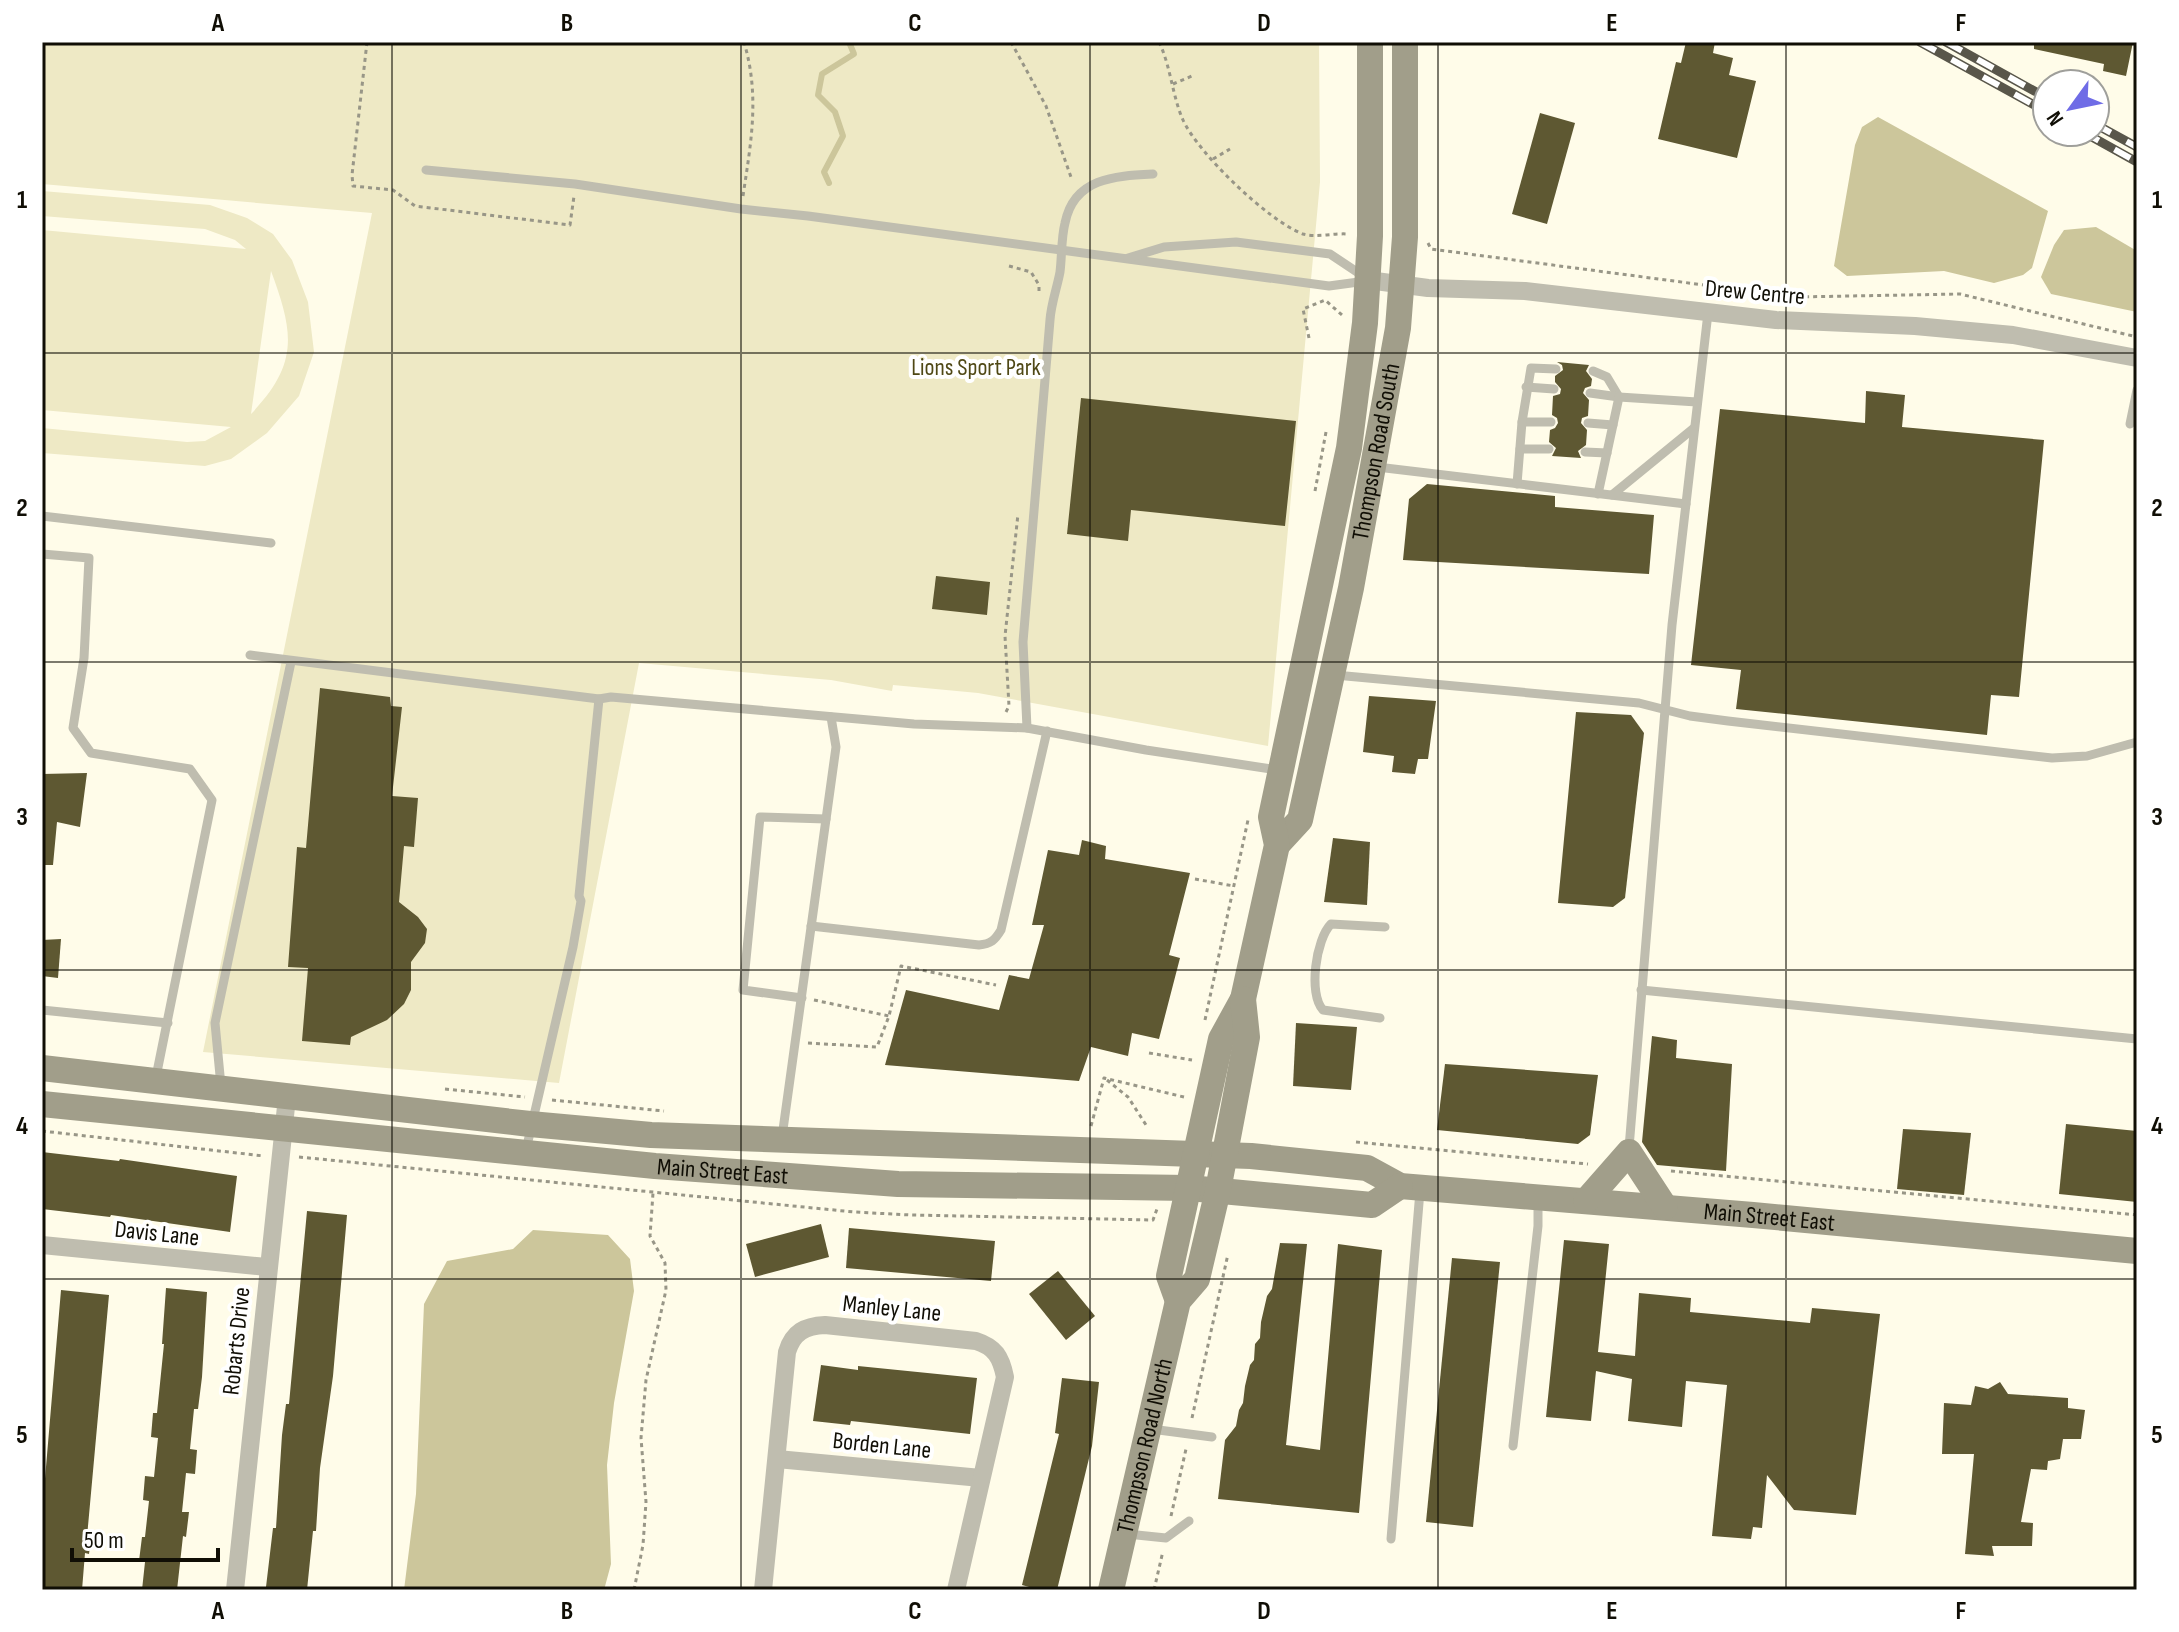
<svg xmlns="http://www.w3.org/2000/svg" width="2179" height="1632" font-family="'Sofia Sans Condensed',sans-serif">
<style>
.green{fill:#eee9c5;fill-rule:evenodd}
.water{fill:#ccc69b}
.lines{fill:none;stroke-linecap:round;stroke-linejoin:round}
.stream{stroke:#ccc69b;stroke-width:6}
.building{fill:#5e5832}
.path{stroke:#989687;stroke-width:3;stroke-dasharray:4 4;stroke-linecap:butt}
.service{stroke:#bfbdaf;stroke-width:9}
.minor{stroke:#bfbdaf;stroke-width:18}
.secondary{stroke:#a19e8a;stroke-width:26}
.rail-casing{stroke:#59564a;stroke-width:9}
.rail{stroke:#fff;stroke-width:6;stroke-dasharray:18;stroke-linecap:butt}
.grid{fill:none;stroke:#100e05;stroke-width:2;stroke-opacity:0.55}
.labels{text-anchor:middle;stroke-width:8;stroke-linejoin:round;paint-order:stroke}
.street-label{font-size:24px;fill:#100e05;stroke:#fff}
.park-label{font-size:24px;fill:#4f4815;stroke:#fff}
.neatline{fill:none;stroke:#100e05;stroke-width:3}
.grid-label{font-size:26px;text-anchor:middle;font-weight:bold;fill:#100e05}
</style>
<rect width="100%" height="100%" fill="#fffce9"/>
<g class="green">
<polygon points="42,42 1319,42 1320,182 1268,746 978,693 893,685 892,691 831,680 639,663 559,1083 203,1052 372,213 42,184"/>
<path d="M42,191L210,205L247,218L273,234L292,260L308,302L314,352L299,396L267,433L231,459L205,466L42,453V428L187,442L205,441L231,427L42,410V230L246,249L235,240L205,229L42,216ZM271,271C294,333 299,364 251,414Z"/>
</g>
<g class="water">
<polygon points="1878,117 2048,211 2032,268 2023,275 1994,283 1944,271 1847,276 1834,266 1855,145 1862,127"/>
<polygon points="2096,227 2137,251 2137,312 2051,294 2041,277 2054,245 2064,230"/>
<polygon points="533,1230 608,1235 630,1259 634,1291 614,1403 607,1465 611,1564 604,1590 404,1590 416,1494 424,1304 447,1261 513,1249"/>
</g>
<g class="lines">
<polyline class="stream" points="829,183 824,172 843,136 835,112 818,95 822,74 854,54 849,42"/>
</g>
<g class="building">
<polygon points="1686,42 1715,42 1713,53 1733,58 1729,75 1756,81 1737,158 1658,139 1676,62 1681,63"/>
<polygon points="2034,42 2133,42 2126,76 2103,71 2104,64 2034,49"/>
<polygon points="1540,113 1575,123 1547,224 1512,214"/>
<polygon points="1557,362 1589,365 1586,371 1592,379 1591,386 1585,388 1583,393 1589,400 1588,416 1582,418 1581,423 1587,430 1586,445 1578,451 1581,458 1552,456 1556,448 1549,442 1550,430 1555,428 1558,423 1557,418 1552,415 1553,396 1560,394 1561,389 1555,382 1555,376 1563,370 1562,365"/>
<polygon points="1866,391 1905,395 1902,427 2044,440 2019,697 1991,695 1987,735 1736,709 1741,670 1691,665 1720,409 1865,423"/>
<polygon points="1081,398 1296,421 1285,526 1131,510 1128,541 1067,534"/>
<polygon points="1427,484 1555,496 1555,507 1654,515 1649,574 1403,560 1409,499"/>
<polygon points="936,576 990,582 987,615 932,609"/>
<polygon points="320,688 390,697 391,706 402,707 392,796 418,798 414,847 404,846 399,902 418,917 427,929 425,943 411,962 411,990 404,1004 387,1020 351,1037 350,1045 302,1041 308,968 288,967 297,847 306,848"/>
<polygon points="1369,696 1436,701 1428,759 1418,759 1415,774 1392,772 1394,756 1363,752"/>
<polygon points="1576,712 1631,715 1644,733 1625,898 1613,907 1558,903"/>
<polygon points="87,773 80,827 57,822 53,865 42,865 42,774"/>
<polygon points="1333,838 1370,842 1367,905 1324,902"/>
<polygon points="1082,840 1106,846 1105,859 1190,873 1169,955 1180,958 1159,1039 1132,1033 1128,1056 1091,1047 1079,1081 885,1065 906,990 999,1010 1009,975 1029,979 1044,925 1032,925 1048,850 1079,855"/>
<polygon points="61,939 58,978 42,976 42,940"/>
<polygon points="1296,1023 1357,1027 1351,1090 1293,1086"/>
<polygon points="1652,1036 1677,1040 1676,1058 1732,1064 1726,1171 1657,1165 1642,1142"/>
<polygon points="1445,1064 1598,1075 1590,1135 1578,1144 1437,1130"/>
<polygon points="2066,1124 2137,1131 2137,1202 2059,1194"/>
<polygon points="1903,1129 1971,1133 1964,1195 1897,1189"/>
<polygon points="42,1152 119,1161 120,1159 237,1176 230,1232 111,1215 110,1217 42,1209"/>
<polygon points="307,1211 347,1215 333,1376 320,1468 316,1531 313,1531 307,1590 294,1590 266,1587 273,1528 276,1528 282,1435 286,1404 289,1404"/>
<polygon points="821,1224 829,1257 755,1277 746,1244"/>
<polygon points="849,1228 995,1241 991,1281 846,1268"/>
<polygon points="1564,1240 1609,1244 1598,1352 1635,1356 1639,1293 1691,1298 1690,1312 1810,1323 1812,1308 1880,1314 1856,1515 1794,1510 1767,1475 1762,1528 1753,1527 1751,1539 1712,1536 1727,1385 1686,1381 1682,1427 1628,1421 1632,1379 1596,1371 1591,1421 1546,1417"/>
<polygon points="1280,1243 1307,1244 1286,1445 1320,1450 1338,1244 1382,1250 1359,1513 1218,1499 1225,1440 1236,1426 1239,1410 1243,1403 1245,1386 1250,1365 1254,1360 1255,1344 1260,1338 1261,1322 1267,1296 1272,1289"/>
<polygon points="1452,1258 1500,1262 1473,1527 1426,1522"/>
<polygon points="1058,1271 1095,1316 1066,1340 1029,1294"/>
<polygon points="166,1288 207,1292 202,1377 198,1409 194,1409 190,1449 197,1450 195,1474 186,1473 182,1512 189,1512 186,1537 183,1536 177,1590 142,1590 145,1562 139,1561 142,1537 145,1537 149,1501 143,1500 145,1476 154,1477 158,1438 151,1437 153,1413 157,1413 164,1344 162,1344"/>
<polygon points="61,1290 109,1295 87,1537 91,1537 89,1554 85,1553 82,1590 42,1589 42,1514"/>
<polygon points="821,1365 858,1370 858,1366 977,1378 970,1434 851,1421 850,1425 813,1421"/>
<polygon points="1062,1378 1099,1382 1092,1446 1057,1590 1040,1590 1022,1585 1059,1434 1055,1433"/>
<polygon points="2000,1382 2008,1394 2068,1398 2068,1408 2085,1410 2081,1439 2063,1439 2060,1459 2048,1461 2047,1470 2031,1469 2021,1522 2033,1523 2032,1546 1992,1546 1994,1556 1965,1554 1974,1454 1942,1454 1944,1403 1971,1405 1975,1386 1988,1389"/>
</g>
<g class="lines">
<g class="path">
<polyline points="367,42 352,175 353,186 393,190 415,206 570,225 574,196"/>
<polyline points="1011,42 1046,106 1072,180"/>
<path d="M1159,42C1171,67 1172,95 1183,120C1198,153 1268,221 1303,234C1315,238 1334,233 1347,234V232"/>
<polyline points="1173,84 1192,76"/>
<polyline points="1213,159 1230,149"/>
<path d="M743,196C751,142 760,96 744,42"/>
<polyline points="1428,243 1431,249 1795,297 1960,294 2137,337"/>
<polyline points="1009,266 1031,272 1039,285 1039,295"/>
<polyline points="1309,338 1303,309 1325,300 1342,315"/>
<polyline points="1315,491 1326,432"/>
<polyline points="1006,712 1009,706 1005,636 1018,514"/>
<polyline points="1195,879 1234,886"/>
<polyline points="814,1000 889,1016"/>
<polyline points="1205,1020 1248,820"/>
<polyline points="808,1043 877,1047 889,1016 901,966 996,985"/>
<polyline points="1149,1053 1192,1060"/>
<polyline points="1107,1080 1128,1097 1148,1128"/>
<polyline points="445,1089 525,1097"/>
<polyline points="552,1100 664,1111"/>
<polyline points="1091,1126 1104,1078 1184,1097"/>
<polyline points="42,1131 264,1156"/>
<polyline points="1356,1142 1588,1164"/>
<polyline points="299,1157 854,1212 911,1215 1153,1220 1157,1209"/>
<polyline points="1671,1171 2137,1215"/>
<polyline points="1192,1418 1228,1254"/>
<polyline points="1171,1516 1186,1449"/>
<polyline points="634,1590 643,1545 646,1502 641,1438 646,1380 666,1290 665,1263 650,1236 653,1193"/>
<polyline points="1154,1590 1163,1551"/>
</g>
<g class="service">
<polyline points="426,170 575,184 741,209 808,216 1329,286 1366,281"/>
<polyline points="1128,258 1164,247 1236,242 1330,254 1363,276"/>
<polyline points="1593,371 1607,377 1619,397"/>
<polyline points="1526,387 1554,389"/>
<polyline points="1590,393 1619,397"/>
<polyline points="1522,422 1551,422"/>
<polyline points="1588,423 1613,425"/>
<polyline points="2130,424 2137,390"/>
<polyline points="1520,449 1549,449"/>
<polyline points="1585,452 1607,453"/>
<polyline points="1377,467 1686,504"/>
<polyline points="1517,484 1522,422 1531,368 1556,369"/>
<polyline points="1598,494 1619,397 1697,402"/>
<polyline points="1612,495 1694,428"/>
<polyline points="42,516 271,543"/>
<polyline points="42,554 89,558 84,658 73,728 91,753 190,769 212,800 156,1077"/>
<polyline points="250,655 599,699 611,697 914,724 1027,728 1146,750 1278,770"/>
<polyline points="1335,675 1639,703 1690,716 1728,721 2052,758 2087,756 2137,742"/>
<path d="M1027,728L1023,642L1050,320C1051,304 1057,288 1060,272C1062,256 1061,239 1065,223C1074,178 1114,176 1153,174"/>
<path d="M811,926L979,945C991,944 995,940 1001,930L1047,731"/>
<polyline points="1641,990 2137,1039"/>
<polyline points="802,998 743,990 760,817 826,819"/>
<polyline points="42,1010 168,1023"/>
<path d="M1380,1018L1323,1010C1308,994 1316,939 1331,924L1385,927"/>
<polyline points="221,1086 215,1023 291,662"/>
<polyline points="782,1137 836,747 831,717"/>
<polyline points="1629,1148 1672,625 1708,313"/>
<polyline points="526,1150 573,947 581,901 579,896 599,699"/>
<polyline points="1151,1429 1212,1437"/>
<polyline points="1513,1446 1538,1226 1538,1200"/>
<polyline points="1127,1534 1166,1538 1189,1521"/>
<polyline points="1391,1539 1420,1191"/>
</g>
<g class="minor">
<polyline points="1368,280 1428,288 1525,291 1776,320 1915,326 2013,335 2137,358"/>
<polyline points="42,1245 267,1267"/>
<polyline points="777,1459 981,1478"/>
<polyline points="235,1590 287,1097"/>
<path d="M763,1590L787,1352C793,1332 805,1326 825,1325L976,1341C995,1347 1001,1357 1005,1377L956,1590"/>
</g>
<g class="secondary">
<path id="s1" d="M1277,845L1300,820L1351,588L1398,328L1405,237V42"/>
<path id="s2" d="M42,1068L530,1124L651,1135L1251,1156L1367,1168L1400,1186L1753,1215L2137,1251"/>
<path id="s3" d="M42,1104L655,1166L898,1184L1189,1188L1372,1205L1400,1186"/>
<polyline points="1586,1201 1629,1152 1665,1207"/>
<polyline points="1178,1301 1169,1276 1221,1039 1243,999 1277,845 1271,817 1349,448 1365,323 1370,236 1370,42"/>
<path id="s4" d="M1111,1590L1178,1301L1197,1279L1218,1190L1247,1037L1243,999"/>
</g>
<g class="rail-casing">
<g id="rail">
<polyline points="1920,42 2047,112"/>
<polyline points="1946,42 2047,98"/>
<polyline points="2095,124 2137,147"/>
<polyline points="2083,132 2137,162"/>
</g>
</g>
<use href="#rail" class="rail"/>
</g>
<path class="grid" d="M392,42V1590M741,42V1590M1090,42V1590M1438,42V1590M1786,42V1590M42,353H2137M42,662H2137M42,970H2137M42,1279H2137"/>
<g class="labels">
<g class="street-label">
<text transform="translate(1755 292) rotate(5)" y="8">Drew Centre</text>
<text dy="8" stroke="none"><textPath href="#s1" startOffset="410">Thompson Road South</textPath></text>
<text dy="8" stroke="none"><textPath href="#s3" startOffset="684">Main Street East</textPath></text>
<text dy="8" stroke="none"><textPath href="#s2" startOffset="1738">Main Street East</textPath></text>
<text transform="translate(157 1233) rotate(6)" y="8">Davis Lane</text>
<text transform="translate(892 1308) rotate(6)" y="8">Manley Lane</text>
<text transform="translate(236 1341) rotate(-84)" y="8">Robarts Drive</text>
<text transform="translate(882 1445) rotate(6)" y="8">Borden Lane</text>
<text dy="8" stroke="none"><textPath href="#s4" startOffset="148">Thompson Road North</textPath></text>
</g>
<g class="park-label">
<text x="976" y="375">Lions Sport Park</text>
</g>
</g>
<rect width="2179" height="1632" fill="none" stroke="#ffffff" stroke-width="88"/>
<g transform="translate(2071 108) rotate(237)"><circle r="38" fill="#ffffff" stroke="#9f9f9b" stroke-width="2"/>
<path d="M0-6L14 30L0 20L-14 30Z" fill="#6f6ce6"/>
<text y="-12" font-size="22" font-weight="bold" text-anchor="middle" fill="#100e05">N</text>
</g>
<path d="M72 1548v12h146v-12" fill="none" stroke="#100e05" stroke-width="4"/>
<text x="84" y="1548" font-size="24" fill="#100e05" stroke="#ffffff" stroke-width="6" paint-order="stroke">50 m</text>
<rect x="44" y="44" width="2091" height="1544" class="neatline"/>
<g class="grid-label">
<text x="218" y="31">A</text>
<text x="567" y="31">B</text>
<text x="915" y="31">C</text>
<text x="1264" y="31">D</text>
<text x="1612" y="31">E</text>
<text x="1961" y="31">F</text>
<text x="22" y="208">1</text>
<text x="2157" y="208">1</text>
<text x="22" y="516">2</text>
<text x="2157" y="516">2</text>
<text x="22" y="825">3</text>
<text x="2157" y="825">3</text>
<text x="22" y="1134">4</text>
<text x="2157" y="1134">4</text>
<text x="22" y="1443">5</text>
<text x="2157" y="1443">5</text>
<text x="218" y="1619">A</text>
<text x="567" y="1619">B</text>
<text x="915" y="1619">C</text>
<text x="1264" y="1619">D</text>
<text x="1612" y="1619">E</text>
<text x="1961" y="1619">F</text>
</g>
</svg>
